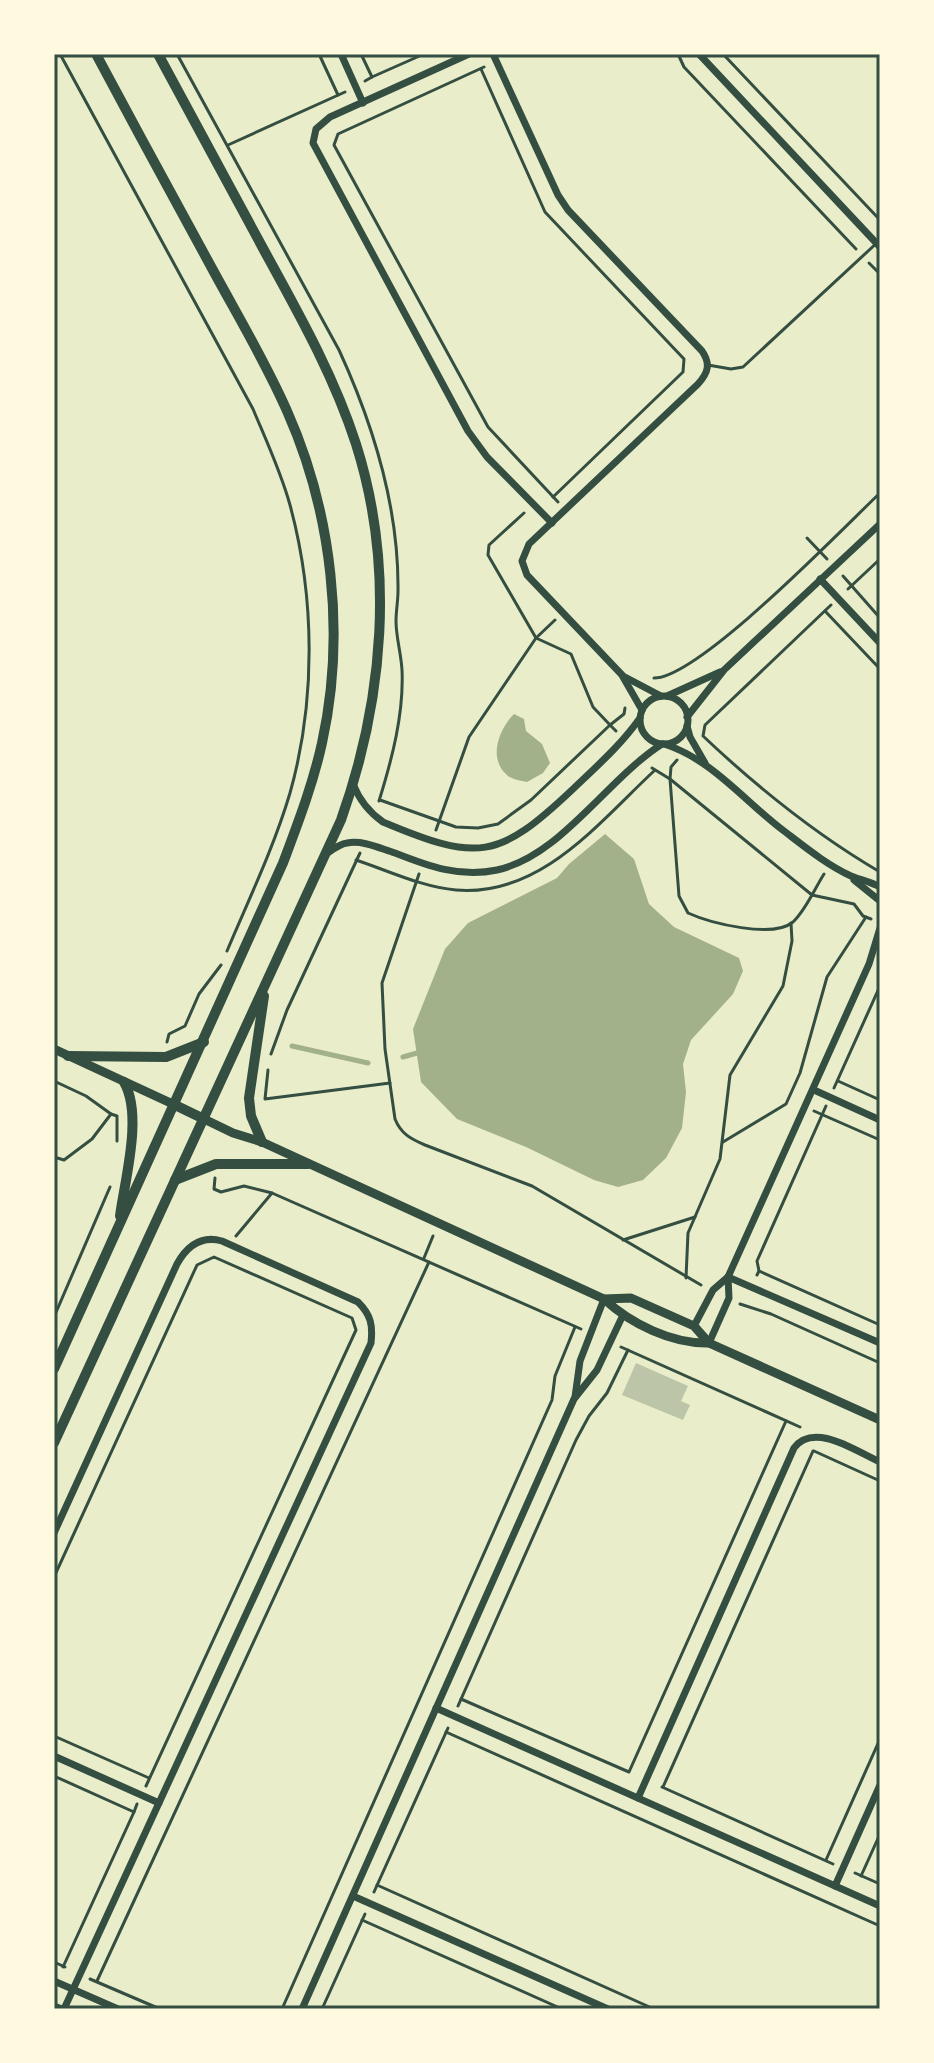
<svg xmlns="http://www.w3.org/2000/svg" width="934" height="2063" font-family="'Sofia Sans Condensed',sans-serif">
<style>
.water{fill:#a3b18a}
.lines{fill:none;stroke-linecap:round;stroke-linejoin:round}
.stream{stroke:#a3b18a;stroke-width:5}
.building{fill:#bcc5a7}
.path{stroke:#344e41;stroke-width:3}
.service{stroke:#344e41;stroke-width:3}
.minor{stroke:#344e41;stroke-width:7}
.tertiary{stroke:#344e41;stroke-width:9}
.secondary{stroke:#344e41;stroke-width:10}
.neatline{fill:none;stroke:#344e41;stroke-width:3}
</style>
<rect width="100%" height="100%" fill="#e9edc9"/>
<g class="water">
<path d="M514,714L524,719L526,731L542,744L550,763L543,773L527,782C521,781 512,779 508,776C487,759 499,729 514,714Z"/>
<polygon points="605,834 634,859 649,904 674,927 739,958 743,971 733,994 691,1040 683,1064 686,1092 682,1128 666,1158 643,1180 618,1187 594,1180 526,1147 457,1119 421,1082 413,1029 445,949 468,923 557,878 569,864"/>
</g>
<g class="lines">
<g class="stream">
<polyline points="292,1046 368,1063"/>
<polyline points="403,1057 417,1053"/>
</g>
</g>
<polygon class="building" points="636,1363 688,1386 681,1401 690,1405 683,1420 622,1395"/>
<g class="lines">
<g class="path">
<path d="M60,54L253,409C266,440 281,472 290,505C315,597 316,701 290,793C274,847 249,899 227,951"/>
<path d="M177,54L339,350C373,424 399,509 398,591C398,601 396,611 396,621C396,637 401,653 402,670C404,714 392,759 379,801"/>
<polyline points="319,54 338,95"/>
<polyline points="361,54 372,77 365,81"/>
<polyline points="678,54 684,67 856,249"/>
<polyline points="723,54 880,220"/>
<polyline points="484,67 338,134 334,145 488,427 558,502"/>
<polyline points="481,69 545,212 684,359 683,372 553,497"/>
<polyline points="372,77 424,54"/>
<polyline points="228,145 345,92"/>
<polyline points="869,263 880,274"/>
<polyline points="807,538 827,559"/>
<polyline points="843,576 880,618"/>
<polyline points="848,589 880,559"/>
<path d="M831,605L705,725L703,736C758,788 815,834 880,872"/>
<polyline points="825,611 880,669"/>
<path d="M654,678C699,678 841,530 880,493"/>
<polyline points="616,731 610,725 624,714 625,708"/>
<path d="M677,760L671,767L670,779L679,896L688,913C710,923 773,939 793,922C806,910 815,888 824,874"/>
<polyline points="652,768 670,779 812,895 854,904 863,916 871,919"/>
<polyline points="380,800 456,827 478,828 498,824 531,800 610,725 593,707 571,654 536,638 488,555 489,545 524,513"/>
<polyline points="436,830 469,737 536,638 555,620"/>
<path d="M356,860C389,871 422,887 456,890C541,897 598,823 654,771"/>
<path d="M419,874L382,983L385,1049L395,1119C401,1134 411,1139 425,1145L532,1186L701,1285"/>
<polyline points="167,1042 169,1034 185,1026 199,994 221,965"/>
<polyline points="271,1054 287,1010 360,853"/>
<polyline points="268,1070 265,1099 390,1083"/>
<polyline points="54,1081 86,1096 111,1114"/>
<polyline points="838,1081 880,1100"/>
<polyline points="834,1088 880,986"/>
<polyline points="814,1111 880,1140"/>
<polyline points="723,1142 786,1104 800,1073 827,977 866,917"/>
<polyline points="54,1157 64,1160 92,1139 111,1114 117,1116 117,1141"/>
<polyline points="215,1178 214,1189 221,1192 244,1186 272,1193 581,1329"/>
<polyline points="236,1236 272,1193"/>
<polyline points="623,1240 695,1217"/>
<polyline points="424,1258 433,1236"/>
<polyline points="759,1271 880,1325"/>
<polyline points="757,1275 759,1271 757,1261 826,1106"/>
<polyline points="686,1278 688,1233 720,1159 730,1075 783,986 792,941 791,923"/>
<polyline points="740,1304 771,1314 880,1363"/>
<polyline points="54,1317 110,1187"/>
<polyline points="621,1347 800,1427"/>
<polyline points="814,1451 880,1481"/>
<polyline points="54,1577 197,1265 214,1257 352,1318 356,1330 146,1786"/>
<polyline points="461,1699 629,1772 786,1421"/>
<polyline points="458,1706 576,1440 589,1416 607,1393 628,1350"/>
<polyline points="446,1732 880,1926"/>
<polyline points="54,1736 149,1778"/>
<polyline points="54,1776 134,1812 137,1804"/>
<polyline points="662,1787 833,1864"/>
<polyline points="663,1787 813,1451"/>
<polyline points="826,1860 880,1739"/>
<polyline points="855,1873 880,1884"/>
<polyline points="861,1876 880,1834"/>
<polyline points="377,1885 654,2009"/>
<polyline points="374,1892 448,1728"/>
<polyline points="362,1920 562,2009"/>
<polyline points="54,1962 65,1967"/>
<polyline points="63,1967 134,1812"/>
<polyline points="90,1979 160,2009"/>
<polyline points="97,1981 429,1262"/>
<polyline points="282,2009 552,1400 555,1376 575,1327"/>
<polyline points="322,2009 365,1914"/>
</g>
<polyline class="service" points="708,365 731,369 743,367 880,240"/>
<g class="minor">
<polyline points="341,54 363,103"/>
<polyline points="469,54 330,117 316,129 313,143 468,431 487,457 552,523"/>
<path d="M493,54L558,195L568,210L702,351C711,364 708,373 698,384L529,544L522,561L527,575L623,676L661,696"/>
<polyline points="699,54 880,247"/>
<polyline points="820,579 880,643"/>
<polyline points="623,677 642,710"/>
<polyline points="667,696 720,672"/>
<circle cx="664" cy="720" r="24"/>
<polyline points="687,717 724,670 880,524"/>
<polyline points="687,726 690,737 705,763"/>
<path d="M664,744C712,759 745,802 784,831C805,847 827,865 851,876C861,880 871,882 880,887"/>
<path d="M353,784C359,799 370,813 383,822C478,862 498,860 573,789C597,766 621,745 640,718"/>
<path d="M325,855C332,850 339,844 347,843C363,840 379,848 395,853C428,866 460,878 497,870C561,856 606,780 662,744"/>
<polyline points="854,880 880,901"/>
<polyline points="814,1090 880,1120"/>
<polyline points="728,1277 880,1343"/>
<polyline points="694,1326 713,1290 728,1277 869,964 880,928"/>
<polyline points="709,1343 729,1298 728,1277"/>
<polyline points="575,1397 580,1361 604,1299"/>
<path d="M54,1533L177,1264C187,1246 201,1235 222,1241L358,1302C371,1315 373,1325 371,1343L64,2009"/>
<polyline points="436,1708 880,1906"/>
<polyline points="54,1756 159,1803"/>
<path d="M638,1798L794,1448C814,1421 857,1452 880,1462"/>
<polyline points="835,1886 880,1785"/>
<polyline points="353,1896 608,2009"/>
<polyline points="54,1981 118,2009"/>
<polyline points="54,2006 62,2009"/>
<polyline points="302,2009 574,1399 597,1370 623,1315"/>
</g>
<g class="tertiary">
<polyline points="54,1049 175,1105"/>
<path d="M204,1119L233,1133L262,1142L604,1299C631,1324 672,1344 709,1343L880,1420"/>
<polyline points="604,1299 631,1298 694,1326 709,1343"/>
</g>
<g class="secondary">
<polyline points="68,1056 166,1057 204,1042"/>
<polyline points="175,1105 204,1119"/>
<polyline points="262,1142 251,1116 249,1098 264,996"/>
<polyline points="175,1180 216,1164 308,1164"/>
<path d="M120,1216C125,1179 143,1115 124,1082"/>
<path d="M54,1369L283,863C298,823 313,784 322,743C346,634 332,512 287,411C266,363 239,318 214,272C174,199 135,127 96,54"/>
<path d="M54,1443L341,820C384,699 395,567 356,444C334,376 299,314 265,252C229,186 193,120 158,54"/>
</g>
</g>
<rect width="934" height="2063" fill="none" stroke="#fefae0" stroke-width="112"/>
<rect x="56" y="56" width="822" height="1951" class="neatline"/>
</svg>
